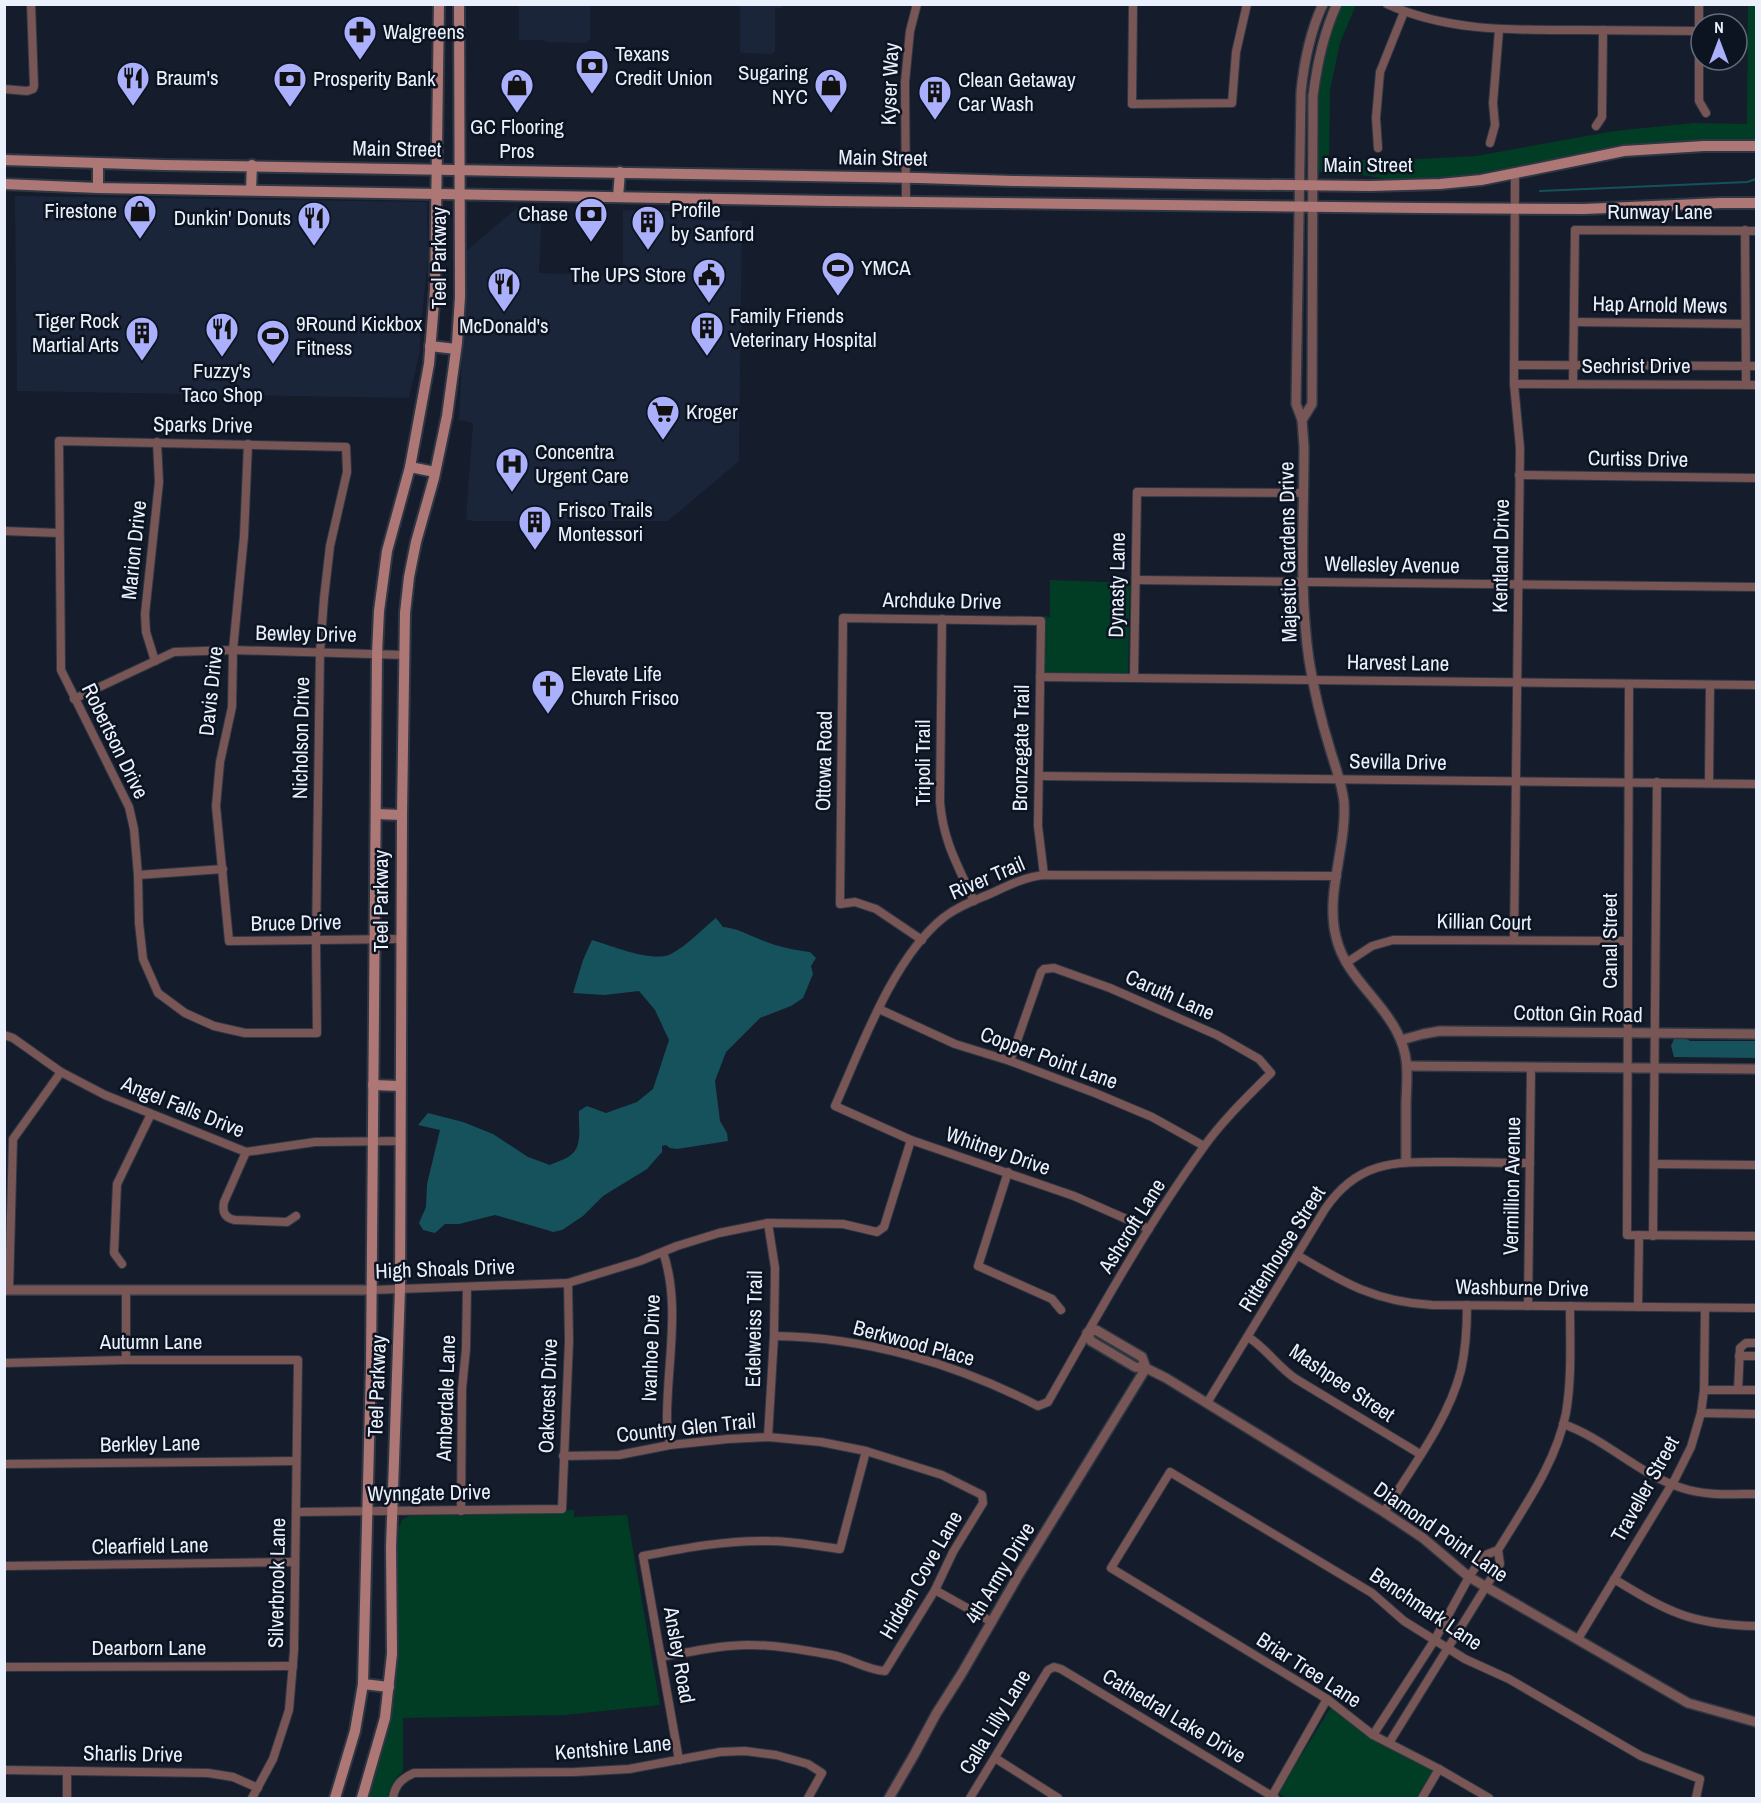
<svg xmlns="http://www.w3.org/2000/svg" width="1761" height="1803" font-family="'Archivo Narrow',sans-serif">
<style>
.built{fill:#1b253a}
.green{fill:#013d24}
.water{fill:#16525b}
.lines{fill:none;stroke-linecap:round;stroke-linejoin:round}
.stream{stroke:#16525b;stroke-width:2}
.minor-casing{stroke:#2f3644;stroke-width:10}
.tertiary-casing{stroke:#2f3644;stroke-width:12}
.secondary-casing{stroke:#2f3644;stroke-width:14}
.minor{stroke:#785655;stroke-width:8}
.tertiary{stroke:#785655;stroke-width:9}
.secondary{stroke:#ad7775;stroke-width:10}
.labels{text-anchor:middle;stroke-width:5;stroke-linejoin:round;paint-order:stroke}
.poi-label{font-size:21px;fill:#ebf1fc;stroke:#0c1321;text-anchor:start}
.street-label{font-size:21px;fill:#ebf1fc;stroke:#0c1321}
</style>
<rect width="100%" height="100%" fill="#151c2b"/>
<g class="built">
<polygon points="519,5 590,5 590,40 586,43 547,42 542,40 520,40 519,38"/>
<polygon points="740,5 782,5 782,8 775,9 775,51 772,54 742,53 740,51"/>
<polygon points="15,196 427,202 428,259 420,335 420,350 409,398 17,391"/>
<polygon points="517,208 542,208 539,273 623,276 623,210 667,211 695,220 742,221 739,461 668,521 473,521 466,519 473,423 459,420 467,250"/>
</g>
<g class="green">
<path d="M1342,5H1356L1340,43L1330,90L1329,160H1398L1476,156L1614,131L1694,123L1747,124L1748,5H1756V143H1694L1497,173L1459,177L1392,180L1362,175H1325L1315,169C1316,137 1314,103 1320,71C1324,48 1332,26 1342,5Z"/>
<polygon points="1050,580 1130,583 1128,674 1123,675 1047,674 1044,669 1044,616 1050,617"/>
<path d="M574,1510V1517L627,1515L660,1705L565,1715L403,1718V1771C395,1779 389,1787 388,1798H366L388,1717L399,1527L402,1520L409,1516Z"/>
<polygon points="1331,1707 1380,1744 1434,1770 1416,1798 1287,1798 1278,1793"/>
</g>
<g class="water">
<path d="M716,918L723,927C738,928 750,936 764,941C779,947 794,950 810,952L816,958L811,966L813,974L803,998L791,1006L760,1018L726,1052L715,1081L720,1121L727,1133L728,1141L677,1149L670,1148L666,1145L662,1146V1152L647,1169L603,1196L583,1216L562,1230L553,1232L547,1230L495,1215L459,1224H445L435,1233L423,1230L419,1223L426,1207L427,1184L440,1130L418,1125L428,1113L463,1122L493,1134L528,1157L550,1165C556,1162 567,1159 572,1154C583,1145 578,1124 579,1111L587,1106L606,1113L637,1102L653,1089L669,1040L655,1010L639,991L604,995L573,993L583,960L592,940C612,946 653,963 671,954C688,945 701,930 716,918Z"/>
<polygon points="1677,1038 1685,1038 1690,1041 1756,1041 1756,1058 1674,1057 1671,1046 1674,1039"/>
</g>
<g class="lines">
<polyline class="stream" points="1540,191 1747,182 1756,179"/>
<g class="minor-casing">
<g id="minor">
<polyline points="1133,4 1132,104 1232,103 1236,52 1247,4"/>
<path d="M1387,4C1448,32 1514,30 1580,30C1620,30 1659,31 1699,31"/>
<polyline points="1699,4 1699,101 1706,113"/>
<polyline points="4,89 27,91 33,89 34,86 31,4"/>
<polyline points="1596,126 1602,117 1603,30"/>
<polyline points="1490,143 1495,125 1493,103 1499,30"/>
<polyline points="1378,148 1376,118 1380,72 1404,12"/>
<polyline points="906,202 905,82 910,31 917,4"/>
<polyline points="1745,230 1746,384"/>
<polyline points="1574,322 1745,324"/>
<polyline points="1514,365 1756,366"/>
<polyline points="1573,383 1575,230 1756,231"/>
<polyline points="1514,384 1756,385"/>
<polygon points="59,441 346,447 347,472 330,546 324,598 320,652 316,941 317,1033 245,1033 214,1026 185,1013 158,993 143,959 139,923 138,875 134,829 129,807 61,670"/>
<polyline points="248,444 244,536 233,650 232,707 220,762 216,806 229,941 401,939"/>
<polyline points="1519,475 1756,478"/>
<polyline points="4,531 59,533"/>
<polyline points="1136,580 1756,587"/>
<path d="M942,619L940,802C943,841 958,866 974,901"/>
<polyline points="155,661 146,632 145,614 159,482 157,442"/>
<polyline points="1040,677 1756,685"/>
<polyline points="1134,678 1137,492 1304,493"/>
<polyline points="1629,684 1627,1235 1756,1236"/>
<polyline points="74,699 174,652 233,650 404,655"/>
<polyline points="1039,776 1756,784"/>
<polyline points="1709,783 1710,685"/>
<polyline points="138,875 223,869"/>
<polyline points="922,940 876,909 855,902 840,904 843,618 1041,621 1038,826 1044,875"/>
<polyline points="1514,940 1520,448 1514,384 1515,173"/>
<polyline points="1346,963 1372,946 1393,940 1628,941"/>
<polyline points="879,1009 955,1044 1010,1061 1095,1093 1152,1117 1204,1146"/>
<polyline points="4,1035 13,1038 61,1072 105,1095 246,1152 315,1142 400,1141"/>
<path d="M246,1152L224,1202C222,1212 225,1218 235,1220L287,1222L296,1216"/>
<polyline points="1654,1164 1756,1165"/>
<polyline points="1008,1172 978,1266 1052,1299 1061,1310"/>
<path d="M1149,1229L1074,1196L911,1140L835,1106C861,1048 893,958 943,918C958,906 976,900 992,893C1009,885 1025,877 1044,875L1337,876"/>
<polyline points="1653,1236 1657,782"/>
<path d="M663,1252C681,1305 667,1362 667,1418C667,1427 669,1436 670,1445"/>
<path d="M1297,1255C1344,1283 1376,1302 1432,1305L1756,1308"/>
<polyline points="122,1264 114,1253 117,1184 151,1114"/>
<polyline points="9,1290 13,1139 61,1072"/>
<polyline points="372,1290 568,1283 640,1261 677,1246 719,1233 768,1223 843,1224 877,1232 884,1227 911,1140"/>
<polyline points="1528,1306 1531,1068"/>
<polyline points="1638,1307 1639,1235"/>
<path d="M774,1336C866,1337 957,1364 1038,1406L1048,1402C1097,1316 1145,1228 1203,1148C1222,1121 1247,1097 1271,1073L1259,1059L1217,1035L1110,988L1054,968L1044,969L1041,972L1010,1061"/>
<path d="M1248,1337C1266,1348 1278,1367 1296,1379L1420,1454"/>
<polyline points="1739,1356 1756,1356"/>
<polyline points="126,1360 126,1290"/>
<polyline points="4,1363 126,1360 298,1360 294,1651 289,1710 273,1759 252,1798"/>
<polyline points="1704,1390 1756,1390"/>
<polyline points="1738,1390 1740,1348 1746,1343 1756,1343"/>
<path d="M1207,1403L1325,1209C1359,1159 1397,1162 1451,1162C1477,1162 1504,1163 1530,1163"/>
<polyline points="1701,1413 1756,1414"/>
<path d="M1563,1424C1606,1439 1639,1475 1682,1488C1706,1496 1732,1494 1756,1494"/>
<polyline points="768,1437 774,1336 775,1268 768,1223"/>
<path d="M563,1456L619,1455L670,1445L728,1439L768,1437L821,1442L866,1451L942,1475L982,1495L983,1503L953,1552L935,1590L885,1671C866,1670 850,1658 832,1655C804,1650 777,1645 749,1645C719,1645 690,1652 661,1657"/>
<polyline points="4,1464 296,1461"/>
<polyline points="461,1511 462,1389 466,1349 467,1287"/>
<polyline points="296,1512 562,1509 569,1341 568,1283"/>
<path d="M1384,1512C1411,1469 1449,1419 1461,1370C1466,1348 1467,1327 1467,1305"/>
<polyline points="4,1566 295,1562"/>
<path d="M1614,1579C1668,1612 1692,1625 1756,1626"/>
<polyline points="935,1590 992,1622"/>
<polyline points="1578,1639 1675,1479 1691,1447 1701,1413 1704,1390 1705,1308"/>
<polyline points="4,1667 293,1666"/>
<polyline points="1373,1735 1434,1641 1469,1577 1483,1556 1498,1550"/>
<path d="M1389,1743L1500,1564L1498,1550C1524,1507 1556,1463 1566,1413C1572,1378 1570,1341 1570,1306"/>
<polyline points="995,1758 1058,1798"/>
<path d="M679,1760L643,1556C685,1548 727,1540 769,1541C793,1541 816,1546 840,1549L866,1451"/>
<polyline points="4,1770 208,1773 233,1777 258,1788"/>
<polyline points="1272,1796 1327,1699"/>
<polyline points="67,1798 67,1771"/>
<path d="M393,1798C395,1785 401,1779 414,1773L575,1772L629,1769L720,1752L745,1751L776,1755L808,1764L822,1773L808,1798"/>
<polyline points="970,1798 1048,1670 1054,1667 1061,1669 1275,1798"/>
<polyline points="1422,1798 1439,1769"/>
<polyline points="1489,1798 1439,1769 1373,1735 1327,1699 1111,1568 1170,1472 1372,1593 1404,1621 1465,1659 1509,1679 1641,1756 1700,1779 1696,1798"/>
</g>
</g>
<g class="tertiary-casing">
<g id="tertiary">
<path d="M1323,4C1310,32 1304,62 1301,92L1296,404L1302,420L1304,447C1304,518 1299,590 1309,660C1314,691 1321,720 1330,749C1335,766 1342,784 1344,802C1347,847 1325,893 1336,937C1345,976 1380,998 1397,1032C1410,1057 1407,1076 1406,1103C1406,1122 1406,1142 1406,1162"/>
<path d="M1302,420L1312,404L1313,96C1317,64 1323,34 1337,4"/>
<polyline points="1401,1040 1423,1034 1440,1031 1756,1034"/>
<polyline points="1408,1066 1756,1069"/>
<polyline points="4,1290 372,1290"/>
<polyline points="1146,1368 1142,1357 1096,1330 1087,1333 1091,1341 1135,1367 1146,1368 1166,1378 1384,1512 1423,1538 1469,1577 1688,1703 1756,1722"/>
<polyline points="889,1798 914,1755 936,1714 962,1673 1018,1576 1146,1368"/>
</g>
</g>
<g class="secondary-casing">
<g id="secondary">
<polyline points="4,160 163,165 919,178 1014,181 1195,184 1370,186 1440,184 1481,180 1624,151 1704,146 1756,146"/>
<polyline points="4,184 98,188 832,201 1421,208 1584,209 1721,203 1756,203"/>
<polyline points="98,188 98,163"/>
<polyline points="251,190 252,165"/>
<polyline points="618,197 620,172"/>
<polyline points="430,346 456,349"/>
<polyline points="410,467 435,472"/>
<polyline points="376,814 402,815"/>
<polyline points="373,1085 400,1086"/>
<polyline points="363,1684 389,1687"/>
<polyline points="335,1798 355,1731 363,1684 371,1365 377,654 379,611 387,551 410,467 429,364 435,290 439,4"/>
<polyline points="362,1798 385,1718 392,1654 391,1547 400,1289 402,815 405,613 409,577 416,542 434,478 447,416 457,343 460,297 459,4"/>
</g>
</g>
<use href="#minor" class="minor"/>
<use href="#tertiary" class="tertiary"/>
<use href="#secondary" class="secondary"/>
</g>
<defs>
<g id="pharmacy-pin" transform="scale(1.725)"><path d="M0 17L-7.5 6A9.5 9.5 0 1 1 7.5 6Z" fill="#aab0fc" stroke="#0c1321"/><path d="M-2-6h4v4h4v4h-4v4h-4v-4h-4v-4h4Z" fill="#111"/></g>
<g id="bank-pin" transform="scale(1.725)"><path d="M0 17L-7.5 6A9.5 9.5 0 1 1 7.5 6Z" fill="#aab0fc" stroke="#0c1321"/><path d="M-6-4H6V4H-6ZM0-2.3a2.3 2.3 0 1 0 0 4.6a2.3 2.3 0 1 0 0-4.6Z" fill="#111"/></g>
<g id="restaurant-pin" transform="scale(1.725)"><path d="M0 17L-7.5 6A9.5 9.5 0 1 1 7.5 6Z" fill="#aab0fc" stroke="#0c1321"/><path d="M-5-6h1v4h1v-4h1v4h1v-4h1v5L-1.5 .5V6h-2V.5L-5-1ZM5-6V6H3V1.5H1.5Q1.5-4 5-6Z" fill="#111"/></g>
<g id="shop-pin" transform="scale(1.725)"><path d="M0 17L-7.5 6A9.5 9.5 0 1 1 7.5 6Z" fill="#aab0fc" stroke="#0c1321"/><path d="M-5-2.5h2.3a2.7 3.5 0 0 1 5.4 0H5L5.5 6h-11ZM-1.5-2.5h3a1.5 2.3 0 0 0-3 0Z" fill="#111"/></g>
<g id="building-pin" transform="scale(1.725)"><path d="M0 17L-7.5 6A9.5 9.5 0 1 1 7.5 6Z" fill="#aab0fc" stroke="#0c1321"/><path d="M-4-6H4V6H1V3H-1V6H-4ZM-2.5-4.3h1.7v1.8h-1.7ZM.8-4.3h1.7v1.8H.8ZM-2.5-1h1.7V.8h-1.7ZM.8-1h1.7V.8H.8Z" fill="#111"/></g>
<g id="stadium-pin" transform="scale(1.725)"><path d="M0 17L-7.5 6A9.5 9.5 0 1 1 7.5 6Z" fill="#aab0fc" stroke="#0c1321"/><path d="M0-5a6.5 5 0 1 0 0 10a6.5 5 0 1 0 0-10ZM-3.5-1.8h7v3.6h-7Z" fill="#111"/></g>
<g id="civic-pin" transform="scale(1.725)"><path d="M0 17L-7.5 6A9.5 9.5 0 1 1 7.5 6Z" fill="#aab0fc" stroke="#0c1321"/><path d="M-.6-6.5H3V-4.5H.6V-3L4-1V1h2V6H-6V1h2V-1L-.6-3ZM-1.2 2.5V6h2.4V2.5Z" fill="#111"/></g>
<g id="supermarket-pin" transform="scale(1.725)"><path d="M0 17L-7.5 6A9.5 9.5 0 1 1 7.5 6Z" fill="#aab0fc" stroke="#0c1321"/><path d="M-6-5.5h2.5l.6 2H6L4.5 2H-2.5L-4.4-4H-6ZM-1.5 3.2a1.3 1.3 0 1 0 .1 0ZM3 3.2a1.3 1.3 0 1 0 .1 0Z" fill="#111"/></g>
<g id="hospital-pin" transform="scale(1.725)"><path d="M0 17L-7.5 6A9.5 9.5 0 1 1 7.5 6Z" fill="#aab0fc" stroke="#0c1321"/><path d="M-5-5h3v3.5h4V-5h3V5h-3V1.5h-4V5h-3Z" fill="#111"/></g>
<g id="church-pin" transform="scale(1.725)"><path d="M0 17L-7.5 6A9.5 9.5 0 1 1 7.5 6Z" fill="#aab0fc" stroke="#0c1321"/><path d="M-1.2-6h2.4v3.5h3.3v2.4h-3.3V6h-2.4V-.1h-3.3v-2.4h3.3Z" fill="#111"/></g>
</defs>
<g fill-rule="evenodd">
<use href="#pharmacy-pin" x="360" y="32"/>
<use href="#bank-pin" x="592" y="66"/>
<use href="#restaurant-pin" x="133" y="78"/>
<use href="#bank-pin" x="290" y="79"/>
<use href="#shop-pin" x="517" y="85"/>
<use href="#shop-pin" x="831" y="85"/>
<use href="#building-pin" x="935" y="92"/>
<use href="#shop-pin" x="140" y="211"/>
<use href="#bank-pin" x="591" y="214"/>
<use href="#restaurant-pin" x="314" y="218"/>
<use href="#building-pin" x="648" y="222"/>
<use href="#stadium-pin" x="838" y="268"/>
<use href="#civic-pin" x="709" y="275"/>
<use href="#restaurant-pin" x="504" y="284"/>
<use href="#building-pin" x="707" y="328"/>
<use href="#restaurant-pin" x="222" y="329"/>
<use href="#building-pin" x="142" y="333"/>
<use href="#stadium-pin" x="273" y="336"/>
<use href="#supermarket-pin" x="663" y="412"/>
<use href="#hospital-pin" x="512" y="464"/>
<use href="#building-pin" x="535" y="522"/>
<use href="#church-pin" x="548" y="686"/>
</g>
<g class="labels">
<g class="poi-label">
<text x="383" y="39">Walgreens</text>
<text x="615" y="61">Texans<tspan x="615" dy="24">Credit Union</tspan></text>
<text x="808" y="80" text-anchor="end">Sugaring<tspan x="808" dy="24">NYC</tspan></text>
<text x="156" y="85">Braum's</text>
<text x="313" y="86">Prosperity Bank</text>
<text x="958" y="87">Clean Getaway<tspan x="958" dy="24">Car Wash</tspan></text>
<text x="517" y="134" text-anchor="middle">GC Flooring<tspan x="517" dy="24">Pros</tspan></text>
<text x="671" y="217">Profile<tspan x="671" dy="24">by Sanford</tspan></text>
<text x="117" y="218" text-anchor="end">Firestone</text>
<text x="568" y="221" text-anchor="end">Chase</text>
<text x="291" y="225" text-anchor="end">Dunkin' Donuts</text>
<text x="861" y="275">YMCA</text>
<text x="686" y="282" text-anchor="end">The UPS Store</text>
<text x="730" y="323">Family Friends<tspan x="730" dy="24">Veterinary Hospital</tspan></text>
<text x="119" y="328" text-anchor="end">Tiger Rock<tspan x="119" dy="24">Martial Arts</tspan></text>
<text x="296" y="331">9Round Kickbox<tspan x="296" dy="24">Fitness</tspan></text>
<text x="504" y="333" text-anchor="middle">McDonald's</text>
<text x="222" y="378" text-anchor="middle">Fuzzy's<tspan x="222" dy="24">Taco Shop</tspan></text>
<text x="686" y="419">Kroger</text>
<text x="535" y="459">Concentra<tspan x="535" dy="24">Urgent Care</tspan></text>
<text x="558" y="517">Frisco Trails<tspan x="558" dy="24">Montessori</tspan></text>
<text x="571" y="681">Elevate Life<tspan x="571" dy="24">Church Frisco</tspan></text>
</g>
<g class="street-label">
<text transform="translate(890 84) rotate(-88)" y="7">Kyser Way</text>
<text transform="translate(397 149) rotate(1)" y="7">Main Street</text>
<text transform="translate(883 158) rotate(1)" y="7">Main Street</text>
<text x="1368" y="172">Main Street</text>
<text x="1660" y="219">Runway Lane</text>
<text transform="translate(439 258) rotate(-90)" y="7">Teel Parkway</text>
<text transform="translate(1660 305) rotate(1)" y="7">Hap Arnold Mews</text>
<text x="1636" y="373">Sechrist Drive</text>
<text transform="translate(203 425) rotate(1)" y="7">Sparks Drive</text>
<text transform="translate(1638 459) rotate(1)" y="7">Curtiss Drive</text>
<text transform="translate(134 550) rotate(-84)" y="7">Marion Drive</text>
<text transform="translate(1288 552) rotate(-91)" y="7">Majestic Gardens Drive</text>
<text transform="translate(1501 556) rotate(-89)" y="7">Kentland Drive</text>
<text transform="translate(1392 565) rotate(1)" y="7">Wellesley Avenue</text>
<text transform="translate(1117 585) rotate(-89)" y="7">Dynasty Lane</text>
<text transform="translate(942 601) rotate(1)" y="7">Archduke Drive</text>
<text transform="translate(306 634) rotate(1)" y="7">Bewley Drive</text>
<text transform="translate(1398 663) rotate(1)" y="7">Harvest Lane</text>
<text transform="translate(211 691) rotate(-84)" y="7">Davis Drive</text>
<text transform="translate(301 738) rotate(-89)" y="7">Nicholson Drive</text>
<text transform="translate(115 741) rotate(64)" y="7">Robertson Drive</text>
<text transform="translate(1021 748) rotate(-89)" y="7">Bronzegate Trail</text>
<text transform="translate(824 761) rotate(-89)" y="7">Ottowa Road</text>
<text transform="translate(1398 762) rotate(1)" y="7">Sevilla Drive</text>
<text transform="translate(923 763) rotate(-90)" y="7">Tripoli Trail</text>
<text transform="translate(987 878) rotate(-23)" y="7">River Trail</text>
<text transform="translate(381 901) rotate(-90)" y="7">Teel Parkway</text>
<text transform="translate(1484 922) rotate(1)" y="7">Killian Court</text>
<text transform="translate(296 923) rotate(-1)" y="7">Bruce Drive</text>
<text transform="translate(1610 941) rotate(-90)" y="7">Canal Street</text>
<text transform="translate(1170 995) rotate(24)" y="7">Caruth Lane</text>
<text transform="translate(1578 1014) rotate(1)" y="7">Cotton Gin Road</text>
<text transform="translate(1049 1058) rotate(20)" y="7">Copper Point Lane</text>
<text transform="translate(183 1107) rotate(22)" y="7">Angel Falls Drive</text>
<text transform="translate(998 1151) rotate(19)" y="7">Whitney Drive</text>
<text transform="translate(1512 1186) rotate(-89)" y="7">Vermillion Avenue</text>
<text transform="translate(1132 1226) rotate(-58)" y="7">Ashcroft Lane</text>
<text transform="translate(1282 1249) rotate(-58)" y="7">Rittenhouse Street</text>
<text transform="translate(445 1269) rotate(-2)" y="7">High Shoals Drive</text>
<text transform="translate(1522 1288) rotate(1)" y="7">Washburne Drive</text>
<text transform="translate(754 1329) rotate(-89)" y="7">Edelweiss Trail</text>
<text x="151" y="1349">Autumn Lane</text>
<text transform="translate(914 1343) rotate(15)" y="7">Berkwood Place</text>
<text transform="translate(651 1348) rotate(-88)" y="7">Ivanhoe Drive</text>
<text transform="translate(1342 1383) rotate(34)" y="7">Mashpee Street</text>
<text transform="translate(377 1386) rotate(-88)" y="7">Teel Parkway</text>
<text transform="translate(548 1396) rotate(-88)" y="7">Oakcrest Drive</text>
<text transform="translate(446 1398) rotate(-88)" y="7">Amberdale Lane</text>
<text transform="translate(686 1428) rotate(-6)" y="7">Country Glen Trail</text>
<text transform="translate(150 1444) rotate(-1)" y="7">Berkley Lane</text>
<text transform="translate(1645 1489) rotate(-61)" y="7">Traveller Street</text>
<text transform="translate(429 1493) rotate(-1)" y="7">Wynngate Drive</text>
<text transform="translate(1441 1532) rotate(35)" y="7">Diamond Point Lane</text>
<text transform="translate(150 1546) rotate(-1)" y="7">Clearfield Lane</text>
<text transform="translate(1000 1573) rotate(-59)" y="7">4th Army Drive</text>
<text transform="translate(921 1575) rotate(-60)" y="7">Hidden Cove Lane</text>
<text transform="translate(277 1583) rotate(-89)" y="7">Silverbrook Lane</text>
<text transform="translate(1426 1609) rotate(34)" y="7">Benchmark Lane</text>
<text x="149" y="1655">Dearborn Lane</text>
<text transform="translate(679 1655) rotate(80)" y="7">Ansley Road</text>
<text transform="translate(1309 1670) rotate(33)" y="7">Briar Tree Lane</text>
<text transform="translate(1174 1716) rotate(31)" y="7">Cathedral Lake Drive</text>
<text transform="translate(995 1722) rotate(-59)" y="7">Calla Lilly Lane</text>
<text transform="translate(613 1748) rotate(-5)" y="7">Kentshire Lane</text>
<text transform="translate(133 1754) rotate(1)" y="7">Sharlis Drive</text>
</g>
</g>
<rect width="1761" height="1803" fill="none" stroke="#ebf1fc" stroke-width="12"/>
<g transform="translate(1719 42)"><circle r="28" fill="#0c1321" stroke="#656c79" stroke-width="1.5"/>
<path d="M0-4.5L10 22L0 15L-10 22Z" fill="#aab0fc"/>
<text y="-9" font-size="16" font-weight="bold" text-anchor="middle" fill="#ebf1fc">N</text>
</g>
</svg>
